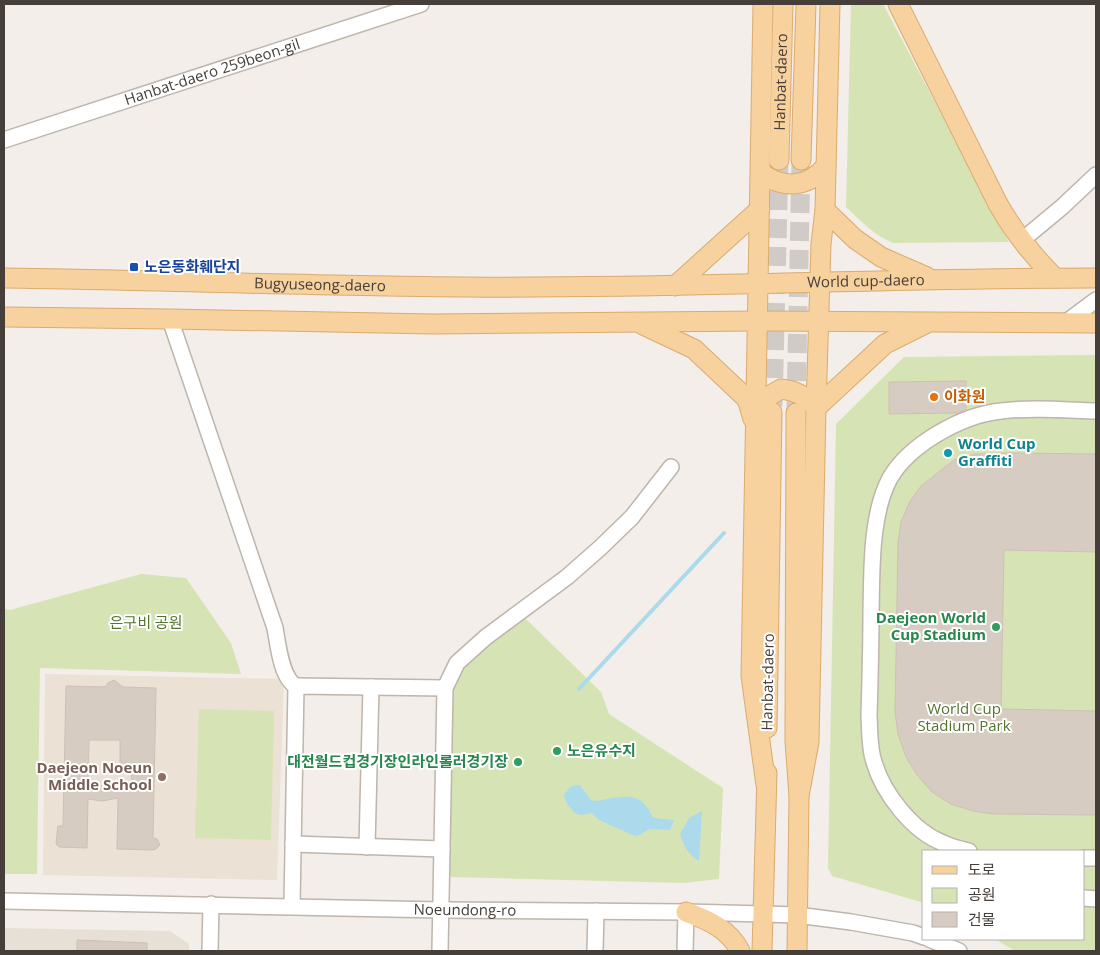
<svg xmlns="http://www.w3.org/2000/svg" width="1100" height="955" font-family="'Open Sans','Noto Sans KR',sans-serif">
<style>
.residential{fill:#e7e0d7}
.education{fill:#ebe1d4}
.green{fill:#d6e4b5}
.water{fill:#aadaeb}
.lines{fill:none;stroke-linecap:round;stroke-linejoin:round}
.stream{stroke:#aadaeb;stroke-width:4}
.building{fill:#d7ccc2;stroke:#cec0b3;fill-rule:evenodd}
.major-tunnel{stroke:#d0cbc6;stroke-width:19;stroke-dasharray:19 9;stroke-linecap:butt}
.minor-casing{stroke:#beb5ac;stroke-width:18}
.major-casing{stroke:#dbab6f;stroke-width:21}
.minor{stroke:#fff;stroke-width:15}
.major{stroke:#f7d19e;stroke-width:19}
.transit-dot{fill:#1a4fb4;stroke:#fff;stroke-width:2}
.food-dot{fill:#e8710a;stroke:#fff;stroke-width:2}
.culture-dot{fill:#0f9aa8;stroke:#fff;stroke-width:2}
.leisure-dot{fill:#2e9e5b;stroke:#fff;stroke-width:2}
.education-dot{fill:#8d6e63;stroke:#fff;stroke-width:2}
.labels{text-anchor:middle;stroke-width:4;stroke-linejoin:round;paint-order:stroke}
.street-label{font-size:15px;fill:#463e38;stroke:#fff}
.transit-label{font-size:15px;font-weight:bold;fill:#164399;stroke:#fff;text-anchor:start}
.food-label{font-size:15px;font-weight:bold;fill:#c56008;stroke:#fff;text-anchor:start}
.culture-label{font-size:15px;font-weight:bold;fill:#0d838f;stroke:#fff;text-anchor:start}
.leisure-label{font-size:15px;font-weight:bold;fill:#27864d;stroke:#fff;text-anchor:end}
.park-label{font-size:15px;fill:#53742f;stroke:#fff}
.education-label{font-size:15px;font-weight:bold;fill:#785e54;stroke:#fff;text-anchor:end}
</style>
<rect width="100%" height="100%" fill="#f3eee9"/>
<polygon class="residential" points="4,928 170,931 189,944 189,951 4,951"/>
<polygon class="education" points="45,674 284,679 277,880 43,875"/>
<g class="green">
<path d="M851,4H883L1009,242L893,243C872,234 862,222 846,207Z"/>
<polygon points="1096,355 1096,951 1015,951 995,939 1084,939 1084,851 924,851 924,903 832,876 828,868 836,424 904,357"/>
<polygon points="141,574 186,578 231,643 241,674 40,668 37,874 4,874 4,609 10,610"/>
<polygon points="526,619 601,692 609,714 723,788 719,879 684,883 450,877 448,697 465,662 492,638"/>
<polygon points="199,709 274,711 271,840 195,838"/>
</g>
<g class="water">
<path d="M576,785H580L591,800C598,802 601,800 607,799C631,795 642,794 653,818L674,820L670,830L649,829L640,835L635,836L599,820L592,813L581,815L575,813L568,805L565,800L564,795L570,787Z"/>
<path d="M702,811L699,861C688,854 684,847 680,834L689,818Z"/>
</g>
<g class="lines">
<polyline class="stream" points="579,689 724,533"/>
</g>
<g class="building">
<polygon points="966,381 966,410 958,413 889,414 889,382"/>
<polygon points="1009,453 1096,454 1096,552 1004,550 1001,709 1096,711 1096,815 994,814 973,811 951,804 932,792 917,775 906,757 898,734 895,712 898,543 901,522 910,501 921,486 954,460 975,454"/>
<path d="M114,680L123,687L156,688L153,838L157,839L160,845L156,849L153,850L117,849L118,798L102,801L88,799L87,848L59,847L56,844L58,826H63L66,686L105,687L108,683ZM89,740H120V763H132L131,786L88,785Z"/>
<polygon points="77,940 147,943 147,951 77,951"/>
</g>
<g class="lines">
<g class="major-tunnel">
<polyline points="773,406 779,160"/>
<polyline points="796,409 801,160"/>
</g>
<g class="minor-casing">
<g id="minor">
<path id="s1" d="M4,140L421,4"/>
<polyline points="1021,241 1062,207 1096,175"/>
<path d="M170,319L275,628C278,644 281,678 296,686"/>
<polyline points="1065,323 1096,300"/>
<polyline points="293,844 442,849"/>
<polyline points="367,847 371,687"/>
<path d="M969,851C960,849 951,847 943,843C912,831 883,793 874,762C869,748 870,731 869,716C870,682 871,647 871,613C872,572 870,515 890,478C910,444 962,415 1001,411C1032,407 1065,410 1096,411"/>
<polyline points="1084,858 1096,858"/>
<polyline points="1084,898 1096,899"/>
<path id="s2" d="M4,901L441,910L686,912L797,915L851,922L913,933L924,937"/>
<polyline points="292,905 296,686 445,688"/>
<polyline points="929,939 959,951"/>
<polyline points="210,951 211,904"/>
<polyline points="440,951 445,688 457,663 486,637 567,577 600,548 632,517 671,467"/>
<polyline points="595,951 596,911"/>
<polyline points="685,951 686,912"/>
</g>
</g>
<g class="major-casing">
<g id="major">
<polyline points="763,4 751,676 766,785"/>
<path d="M898,4L998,204C1014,232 1032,255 1055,278"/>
<path id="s3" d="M779,160L783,4"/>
<polyline points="801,160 806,4"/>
<path d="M761,173C783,189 808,188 826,166"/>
<polyline points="825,210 855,239 881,257 927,277"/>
<path id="s4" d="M4,278C157,280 311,286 465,287C675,289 886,278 1096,278"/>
<polyline points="675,286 760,209"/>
<polyline points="4,317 170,319 433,324 758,321 1096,323"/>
<polyline points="643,325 694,349 747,399 753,419"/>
<polyline points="796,413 795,741 799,796 797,951"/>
<path d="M756,414L762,400L781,389C795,390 807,397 816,408L885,344L925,324"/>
<polyline points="767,728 772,412"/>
<polyline points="799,796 809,742 816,408 821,244 825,210 830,4"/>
<path d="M686,912C708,920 729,929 740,951"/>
<polyline points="762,951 767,773"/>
</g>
</g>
<use href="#minor" class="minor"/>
<use href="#major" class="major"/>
</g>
<rect class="transit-dot" x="129" y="262" width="10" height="10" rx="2.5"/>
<circle class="food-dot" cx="934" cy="397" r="5"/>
<circle class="culture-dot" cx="948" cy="453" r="5"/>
<g class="leisure-dot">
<circle cx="996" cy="627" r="5"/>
<circle cx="557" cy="751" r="5"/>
<circle cx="518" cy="762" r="5"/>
</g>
<circle class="education-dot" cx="162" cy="777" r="5"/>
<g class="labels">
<g class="street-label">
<text dy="5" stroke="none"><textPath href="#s1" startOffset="219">Hanbat-daero 259beon-gil</textPath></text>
<text dy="5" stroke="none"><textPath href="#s3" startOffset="78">Hanbat-daero</textPath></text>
<text dy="5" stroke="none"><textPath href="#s4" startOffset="862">World cup-daero</textPath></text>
<text dy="5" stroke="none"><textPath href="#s4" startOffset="316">Bugyuseong-daero</textPath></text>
<text transform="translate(768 682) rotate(-89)" y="5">Hanbat-daero</text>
<text dy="5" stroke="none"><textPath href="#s2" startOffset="461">Noeundong-ro</textPath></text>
</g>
<g class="transit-label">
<text x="144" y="272">노은동화훼단지</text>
</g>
<g class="food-label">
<text x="944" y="402">이화원</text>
</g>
<g class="culture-label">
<text x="958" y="449">World Cup<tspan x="958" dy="17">Graffiti</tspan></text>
</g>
<g class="leisure-label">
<text x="986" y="623">Daejeon World<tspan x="986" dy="17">Cup Stadium</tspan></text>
<text x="567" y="756" text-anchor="start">노은유수지</text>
<text x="508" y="767">대전월드컵경기장인라인롤러경기장</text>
</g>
<g class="park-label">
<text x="146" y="628">은구비 공원</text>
<text x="964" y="714">World Cup<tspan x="964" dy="17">Stadium Park</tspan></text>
</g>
<g class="education-label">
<text x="152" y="773">Daejeon Noeun<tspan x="152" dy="17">Middle School</tspan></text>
</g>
</g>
<rect width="1100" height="955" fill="none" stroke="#463e38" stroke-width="10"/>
<rect x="922" y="850" width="162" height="90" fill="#ffffff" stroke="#b5b2af"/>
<rect x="932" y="866" width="25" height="8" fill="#f7d19e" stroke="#b5b2af"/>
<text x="968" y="875" font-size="15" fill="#463e38">도로</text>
<rect x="932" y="888" width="25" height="15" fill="#d6e4b5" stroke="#b5b2af"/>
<text x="968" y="900" font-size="15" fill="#463e38">공원</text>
<rect x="932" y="912" width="25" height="15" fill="#d7ccc2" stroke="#b5b2af"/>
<text x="968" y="925" font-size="15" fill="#463e38">건물</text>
</svg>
